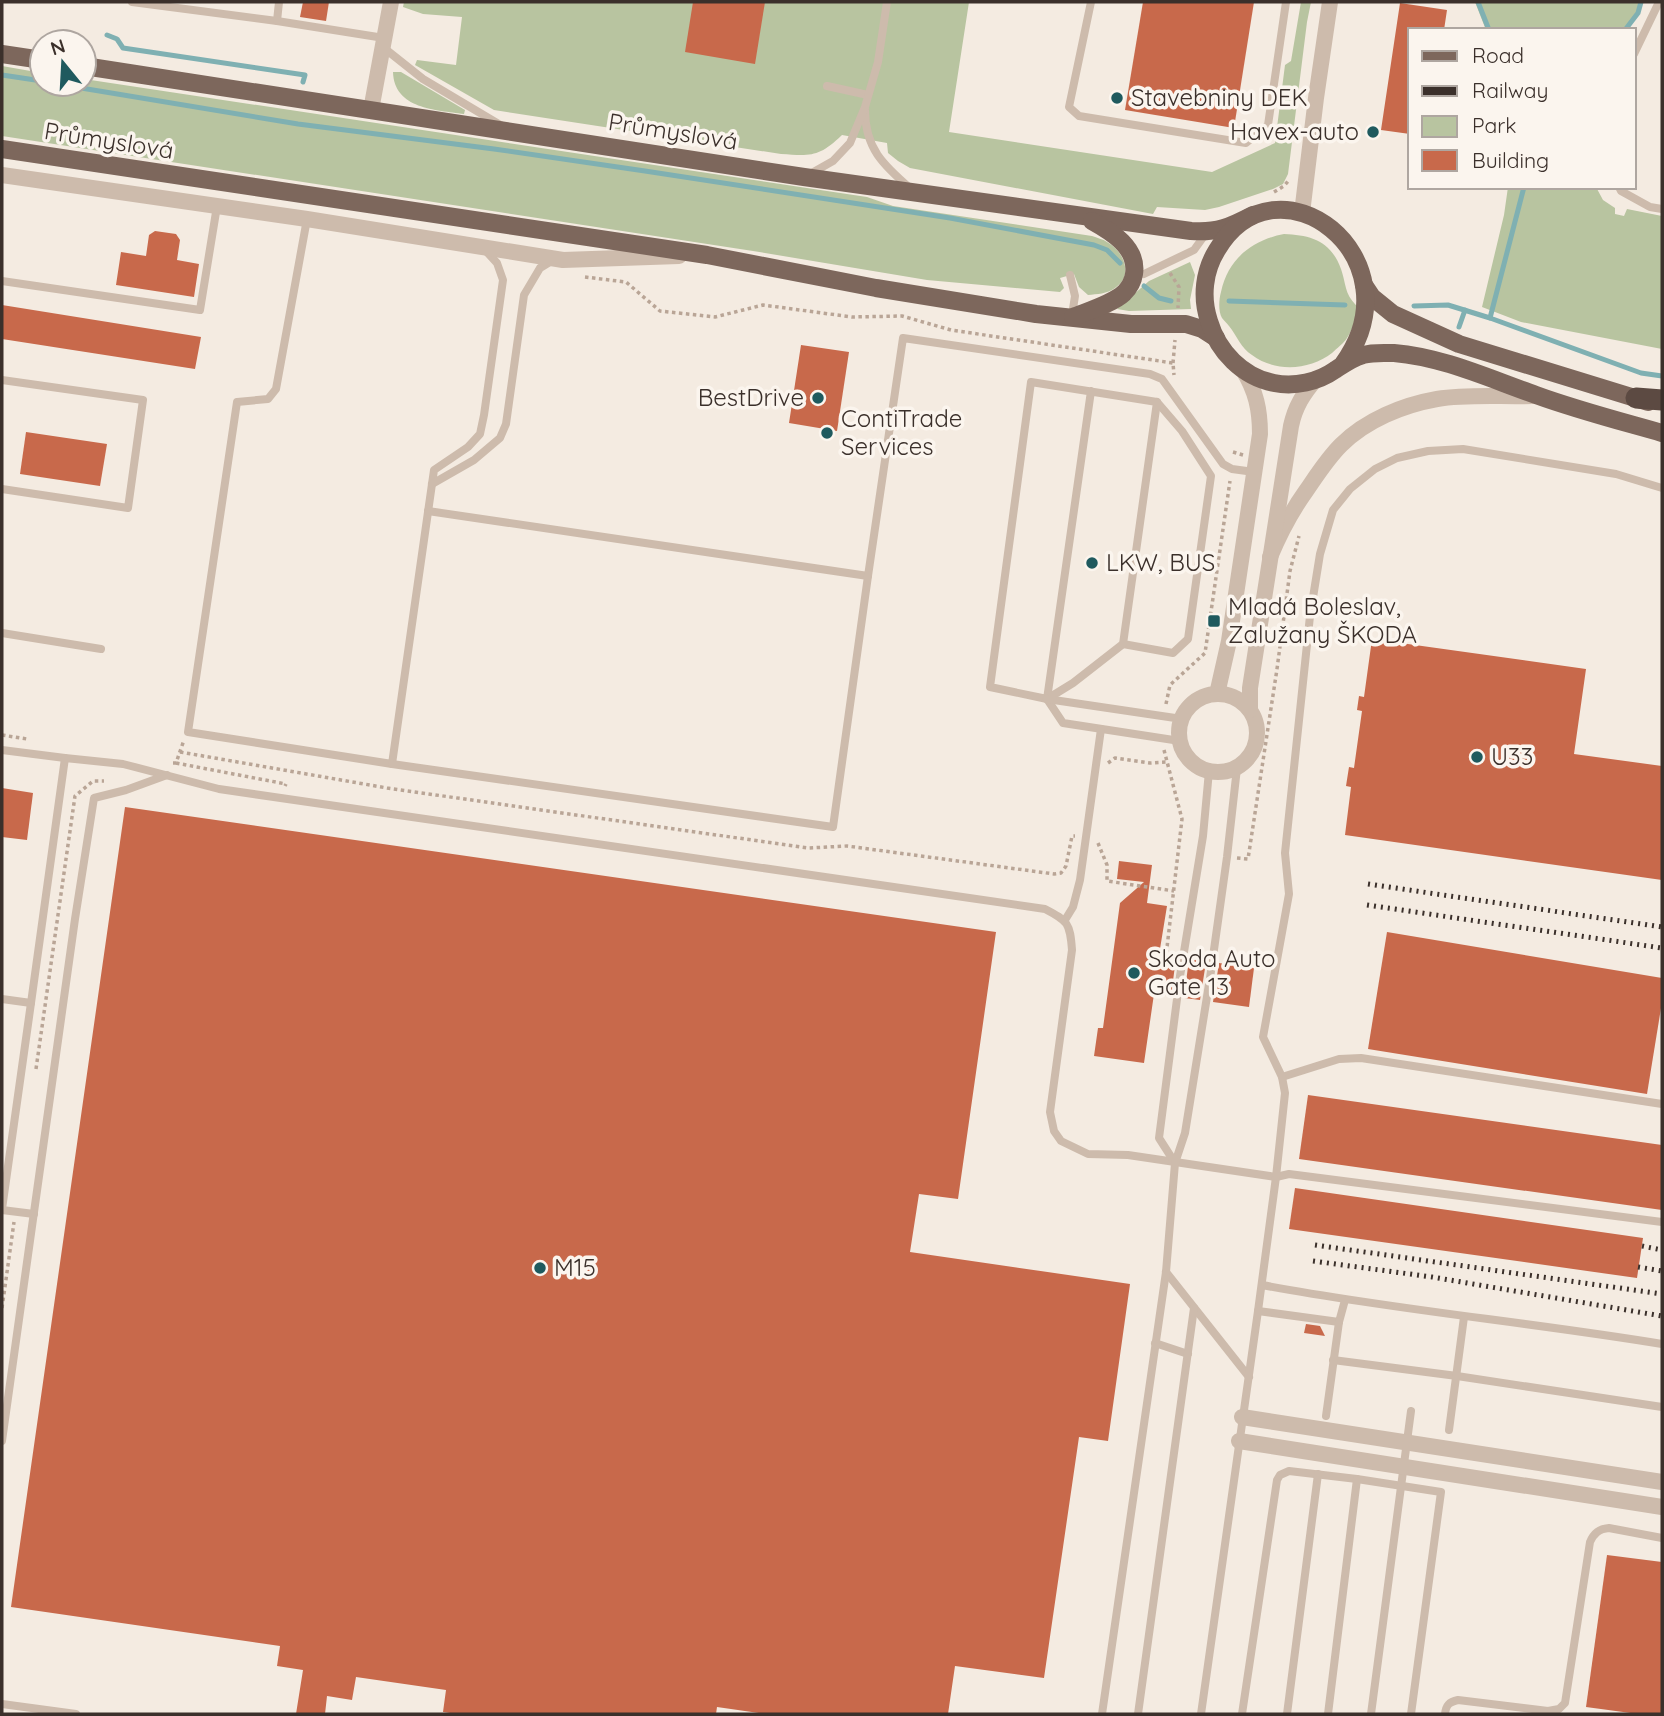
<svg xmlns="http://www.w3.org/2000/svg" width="1664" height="1716" font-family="Quicksand,sans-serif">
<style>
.green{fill:#b8c4a0}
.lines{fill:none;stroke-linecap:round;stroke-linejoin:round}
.stream{stroke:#7fb0b2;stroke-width:5}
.building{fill:#c8694b}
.path{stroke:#b9a596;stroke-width:3.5;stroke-dasharray:3.5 3.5;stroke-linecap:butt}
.lane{stroke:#cdbbac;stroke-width:8}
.street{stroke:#cdbbac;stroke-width:16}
.primary{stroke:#7d675c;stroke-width:18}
.highway{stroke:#5c4a42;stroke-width:21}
.rail{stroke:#3b302b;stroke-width:5;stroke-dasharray:2 5;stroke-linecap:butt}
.poi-dot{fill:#1f5a5e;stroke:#fbf5ee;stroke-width:2.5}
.labels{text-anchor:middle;stroke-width:7;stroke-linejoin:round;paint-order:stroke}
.poi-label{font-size:24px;fill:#3b302b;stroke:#fbf5ee;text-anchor:start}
.street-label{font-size:24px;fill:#3b302b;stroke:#fbf5ee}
</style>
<rect width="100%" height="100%" fill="#f4ebe1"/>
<g class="green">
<path d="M404,2H969L949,132L1212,172L1275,143L1285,65L1291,61L1301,2H1311L1307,22L1288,174L1283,184L1273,189L1219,207L1205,210L1157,207L1153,214L910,168L898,161L888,153L887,143L842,135C819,157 812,156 781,154L494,110L415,65L417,60L456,65L462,17L423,14L403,7Z"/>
<polygon points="1475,2 1643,2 1628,30 1486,30"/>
<path d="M2,66L42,73V84H84V79L867,197L893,206L1092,236C1097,238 1103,239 1107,242C1124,251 1134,276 1115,288C1107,294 1097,294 1088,295L1079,287L1074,274L1060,278L1064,288L1060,292L927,280L753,251L2,136Z"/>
<path d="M393,72H401L465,110L464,114C436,110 394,109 393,72Z"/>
<polygon points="1508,187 1596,187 1603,200 1615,208 1615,214 1624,216 1627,209 1662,216 1662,349 1521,322 1482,307 1504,215"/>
<path d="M1284,234C1311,235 1331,241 1341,269C1347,287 1344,294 1359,308C1356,317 1353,329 1347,338C1344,343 1337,348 1332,353C1310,370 1276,373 1252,355C1241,348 1237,336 1229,326C1227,323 1224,321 1222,318C1218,311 1219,299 1221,292C1228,259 1252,240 1284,234Z"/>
<polygon points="1190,262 1195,275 1190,300 1191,309 1129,311 1117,309 1149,281"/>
</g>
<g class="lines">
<g class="stream">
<polyline points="1478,2 1489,30"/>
<polyline points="1625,30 1638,13 1641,2"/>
<polyline points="107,35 117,39 123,48 305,75 303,82"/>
<polyline points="2,75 42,81"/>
<polyline points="57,84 298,124 494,149 645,171 950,218 1094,245 1107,250 1120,263"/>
<polyline points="1524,187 1490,318 1641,373 1662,376"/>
<polyline points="1144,286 1159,298 1171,301"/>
<polyline points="1229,301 1345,305"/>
<polyline points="1414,306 1448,305 1490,318"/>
<polyline points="1459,327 1465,310"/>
</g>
</g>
<g class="building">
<polygon points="303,2 329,2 326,21 300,17"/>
<polygon points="693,2 765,2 755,64 685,52"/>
<polygon points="1143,2 1254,2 1234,128 1125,110"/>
<polygon points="1400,3 1447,10 1444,30 1410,30 1410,134 1381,130"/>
<polygon points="155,231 176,234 180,240 177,260 199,264 194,297 116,285 121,252 146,256 149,235"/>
<polygon points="2,305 201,337 195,369 2,339"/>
<polygon points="801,345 849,352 837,431 789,423"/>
<polygon points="26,432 107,444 100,486 20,474"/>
<polygon points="1372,639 1586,669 1574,754 1662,766 1662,880 1345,835 1351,787 1346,786 1349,767 1354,768 1362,711 1357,710 1359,696 1364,697"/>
<polygon points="2,788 33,793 27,840 2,837"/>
<polygon points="125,807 996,932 958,1199 919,1194 910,1252 1130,1284 1108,1441 1079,1437 1044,1678 955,1666 948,1714 765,1714 717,1707 716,1714 457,1714 443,1712 446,1690 356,1677 352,1700 327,1696 325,1714 296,1714 303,1670 277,1666 280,1646 11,1607"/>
<polygon points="1119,861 1152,865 1147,903 1167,906 1159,955 1176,958 1171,996 1154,994 1144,1063 1094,1056 1098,1028 1103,1028 1120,903 1144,882 1117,879"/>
<polygon points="1387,932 1662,978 1662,1002 1647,1094 1368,1049"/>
<polygon points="1189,959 1206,962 1200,1000 1184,998"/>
<polygon points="1219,963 1254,968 1249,1007 1213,1002"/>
<polygon points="1308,1095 1662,1145 1662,1210 1299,1159"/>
<polygon points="1295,1188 1643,1238 1637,1278 1289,1229"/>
<polygon points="1306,1324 1320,1326 1325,1336 1304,1333"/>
<polygon points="1607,1555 1662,1562 1662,1714 1638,1714 1586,1707"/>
</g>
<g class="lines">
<g class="path">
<polyline points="1274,192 1284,186 1289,180"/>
<polyline points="1170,273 1179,287 1178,308"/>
<polyline points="585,277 626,282 660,311 715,317 763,305 852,317 902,316 951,330 1173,363 1174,375"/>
<polyline points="1173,363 1175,340"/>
<polyline points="1233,452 1243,455"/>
<polyline points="1166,704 1170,685 1205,653 1230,481"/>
<polyline points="2,735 27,739"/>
<polyline points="1164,750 1182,819 1166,956"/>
<polyline points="180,752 387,788 808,848 847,846 1054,874 1061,873 1066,866 1072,836 1075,836"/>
<polyline points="173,763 176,763 184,740"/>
<polyline points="176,763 286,784 285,786"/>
<polyline points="1108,763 1115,758 1150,763 1167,762"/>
<polyline points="1098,843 1107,865 1107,881 1174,891"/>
<polyline points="1237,858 1248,859 1277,669 1290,571 1299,536"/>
<polyline points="36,1069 75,796 93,781 104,781"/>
<polyline points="2,1308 14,1222"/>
</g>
<g class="lane">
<polyline points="132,2 277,21 279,2"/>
<polyline points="1091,2 1069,107 1079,116 1246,143 1268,125 1286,2"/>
<polyline points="277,21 384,38"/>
<polyline points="384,48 423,79 502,126"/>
<polyline points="1634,54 1659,2"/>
<polyline points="827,86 868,95"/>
<path d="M865,110C865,148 883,165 911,189"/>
<polyline points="810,174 833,161 850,143 865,107 878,62 887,2"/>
<polyline points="1619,187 1621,191 1650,207 1662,209"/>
<polyline points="307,219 276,389 268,399 237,402 188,732 392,764 434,470 468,447 480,434 484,415 503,280 497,263 485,250"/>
<polyline points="1144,274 1194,250 1207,232"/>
<polyline points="1070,275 1075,296 1072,315"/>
<polyline points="2,281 200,310 217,206"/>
<polyline points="2,380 143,400 128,508 2,489"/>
<polyline points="432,484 474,460 500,438 506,424 524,295 540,268 553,260"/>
<polyline points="428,511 868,576 903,338 1150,374 1162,379 1223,464 1232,469 1254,472"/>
<polyline points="2,633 101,649"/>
<polyline points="1123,644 1173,653 1188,639 1211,476 1182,431 1157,402"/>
<polyline points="1047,699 1073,683 1123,644 1157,402 1031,382 990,687 1047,699 1091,391"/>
<polyline points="1047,699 1063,723 1180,741"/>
<polyline points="1047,699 1182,719"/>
<polyline points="2,750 65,758"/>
<polyline points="392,764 833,827 868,576"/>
<polyline points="1065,920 1073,907 1080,880 1101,729"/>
<path d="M2,999L31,1003L65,758L123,764L219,789L1045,909C1068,921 1070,923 1072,950L1050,1112L1054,1131L1061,1141L1088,1154L1128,1155L1276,1177L1289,1174L1662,1222"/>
<polyline points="1282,1077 1339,1059 1361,1058 1662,1104"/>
<polyline points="1175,1163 1159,1138 1180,976 1203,836 1209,771"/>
<polyline points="2,1209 31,1003"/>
<polyline points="2,1210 34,1214"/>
<polyline points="1166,1272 1249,1377"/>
<path d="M1262,1285C1395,1310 1529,1322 1662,1344"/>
<polyline points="1258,1311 1339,1322"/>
<polyline points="1155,1343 1188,1354"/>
<polyline points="1333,1360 1457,1376 1662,1407"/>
<polyline points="1326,1416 1339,1322 1345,1300"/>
<polyline points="1449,1430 1464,1317"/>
<polyline points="2,1441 75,919 94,798 126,790 167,775"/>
<polyline points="2,1704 76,1714"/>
<polyline points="1102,1714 1166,1272 1175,1163 1185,1133 1210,978 1227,857 1237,768"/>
<polyline points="1138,1714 1194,1308"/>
<polyline points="1201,1714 1258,1311 1276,1177 1285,1093 1282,1077 1263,1037 1289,894 1285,853 1310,616 1320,554 1333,510 1350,489 1375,469 1397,458 1428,451 1463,449 1616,474 1662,488"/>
<polyline points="1242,1714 1277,1480 1280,1475 1289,1471 1357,1479 1441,1492 1411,1714"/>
<polyline points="1287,1714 1318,1474"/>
<polyline points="1328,1714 1357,1479"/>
<polyline points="1371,1714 1411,1411"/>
<path d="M1445,1714C1446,1705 1449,1702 1458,1700L1548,1711L1559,1709L1565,1703L1590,1542C1594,1533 1599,1529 1609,1528L1662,1538"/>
</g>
<g class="street">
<polyline points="371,110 391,2"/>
<polyline points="2,175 307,219 563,260 679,256"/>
<polyline points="1302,213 1316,98 1330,2"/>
<path d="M1270,557C1280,533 1291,512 1306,491C1317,475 1327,459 1341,445C1366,420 1403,405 1437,399C1468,394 1501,397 1533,396"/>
<path d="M1217,694L1229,641L1260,434C1260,410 1256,391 1243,370"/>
<circle cx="1218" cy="733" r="39"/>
<path d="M1250,710V688L1291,426C1295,407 1303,394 1316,379"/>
<polyline points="1242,1417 1662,1482"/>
<polyline points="1239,1441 1662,1507"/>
</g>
<g class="primary">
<polyline points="2,54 42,60"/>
<path d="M84,66L804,177L1191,231C1217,233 1230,227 1253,215"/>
<polyline points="2,149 707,255 876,288 1036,314 1131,324 1186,324 1202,329 1216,338"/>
<polyline points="1364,285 1372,297 1393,314 1459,344 1648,402"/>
<path d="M1073,317C1088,311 1112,304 1124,293C1129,288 1133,281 1134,274C1138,248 1112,232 1092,221"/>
<path d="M1343,364C1420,257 1277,149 1217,250C1204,271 1201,297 1209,321C1218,352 1243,377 1274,383C1295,387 1318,382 1335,370C1344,364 1352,358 1363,355C1373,352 1384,353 1394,353C1443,357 1490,379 1536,395C1577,410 1620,421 1662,433"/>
</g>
<polyline class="highway" points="1636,398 1662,400"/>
<g class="rail">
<polyline points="1368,884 1662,927"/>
<polyline points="1367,905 1662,948"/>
<polyline points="1315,1245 1662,1294"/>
<polyline points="1642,1246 1662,1250"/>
<polyline points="1313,1261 1432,1277 1662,1316"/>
<polyline points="1638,1267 1662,1271"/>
</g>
</g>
<g class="poi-dot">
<circle cx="1117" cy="98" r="7"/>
<circle cx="1373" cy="132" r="7"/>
<circle cx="818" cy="398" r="7"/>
<circle cx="827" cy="433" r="7"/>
<circle cx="1092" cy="563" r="7"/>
<rect x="1207" y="614" width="14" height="14" rx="3.5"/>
<circle cx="1477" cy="757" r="7"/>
<circle cx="1134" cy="973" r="7"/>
<circle cx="540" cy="1268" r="7"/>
</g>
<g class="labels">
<g class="poi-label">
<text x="1131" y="106">Stavebniny DEK</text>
<text x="1359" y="140" text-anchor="end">Havex-auto</text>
<text x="804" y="406" text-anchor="end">BestDrive</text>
<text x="841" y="427">ContiTrade<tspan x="841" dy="28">Services</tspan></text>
<text x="1106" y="571">LKW, BUS</text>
<text x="1228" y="615">Mladá Boleslav,<tspan x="1228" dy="28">Zalužany ŠKODA</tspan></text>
<text x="1491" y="765">U33</text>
<text x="1148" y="967">Skoda Auto<tspan x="1148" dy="28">Gate 13</tspan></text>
<text x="554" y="1276">M15</text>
</g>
<g class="street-label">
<text transform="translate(673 132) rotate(9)" y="8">Průmyslová</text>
<text transform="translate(109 141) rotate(9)" y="8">Průmyslová</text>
</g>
</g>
<rect width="1664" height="1716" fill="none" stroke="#3b302b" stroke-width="7"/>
<rect x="1408" y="28" width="228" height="161" fill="#fbf5ee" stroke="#aea6a0" stroke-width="2"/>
<rect x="1422" y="51" width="35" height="10" fill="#7d675c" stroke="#aea6a0" stroke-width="2"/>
<text x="1472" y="63" font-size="21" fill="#3b302b">Road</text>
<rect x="1422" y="86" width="35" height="10" fill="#3b302b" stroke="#aea6a0" stroke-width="2"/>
<text x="1472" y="98" font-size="21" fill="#3b302b">Railway</text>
<rect x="1422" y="116" width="35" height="21" fill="#b8c4a0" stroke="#aea6a0" stroke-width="2"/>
<text x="1472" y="133" font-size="21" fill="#3b302b">Park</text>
<rect x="1422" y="150" width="35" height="21" fill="#c8694b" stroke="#aea6a0" stroke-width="2"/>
<text x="1472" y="168" font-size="21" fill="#3b302b">Building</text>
<g transform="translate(63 63) rotate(342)"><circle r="33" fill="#fbf5ee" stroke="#aea6a0" stroke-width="2"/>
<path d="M0-5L12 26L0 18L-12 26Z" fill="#1f5a5e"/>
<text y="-10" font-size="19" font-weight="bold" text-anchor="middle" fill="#3b302b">N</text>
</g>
</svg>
